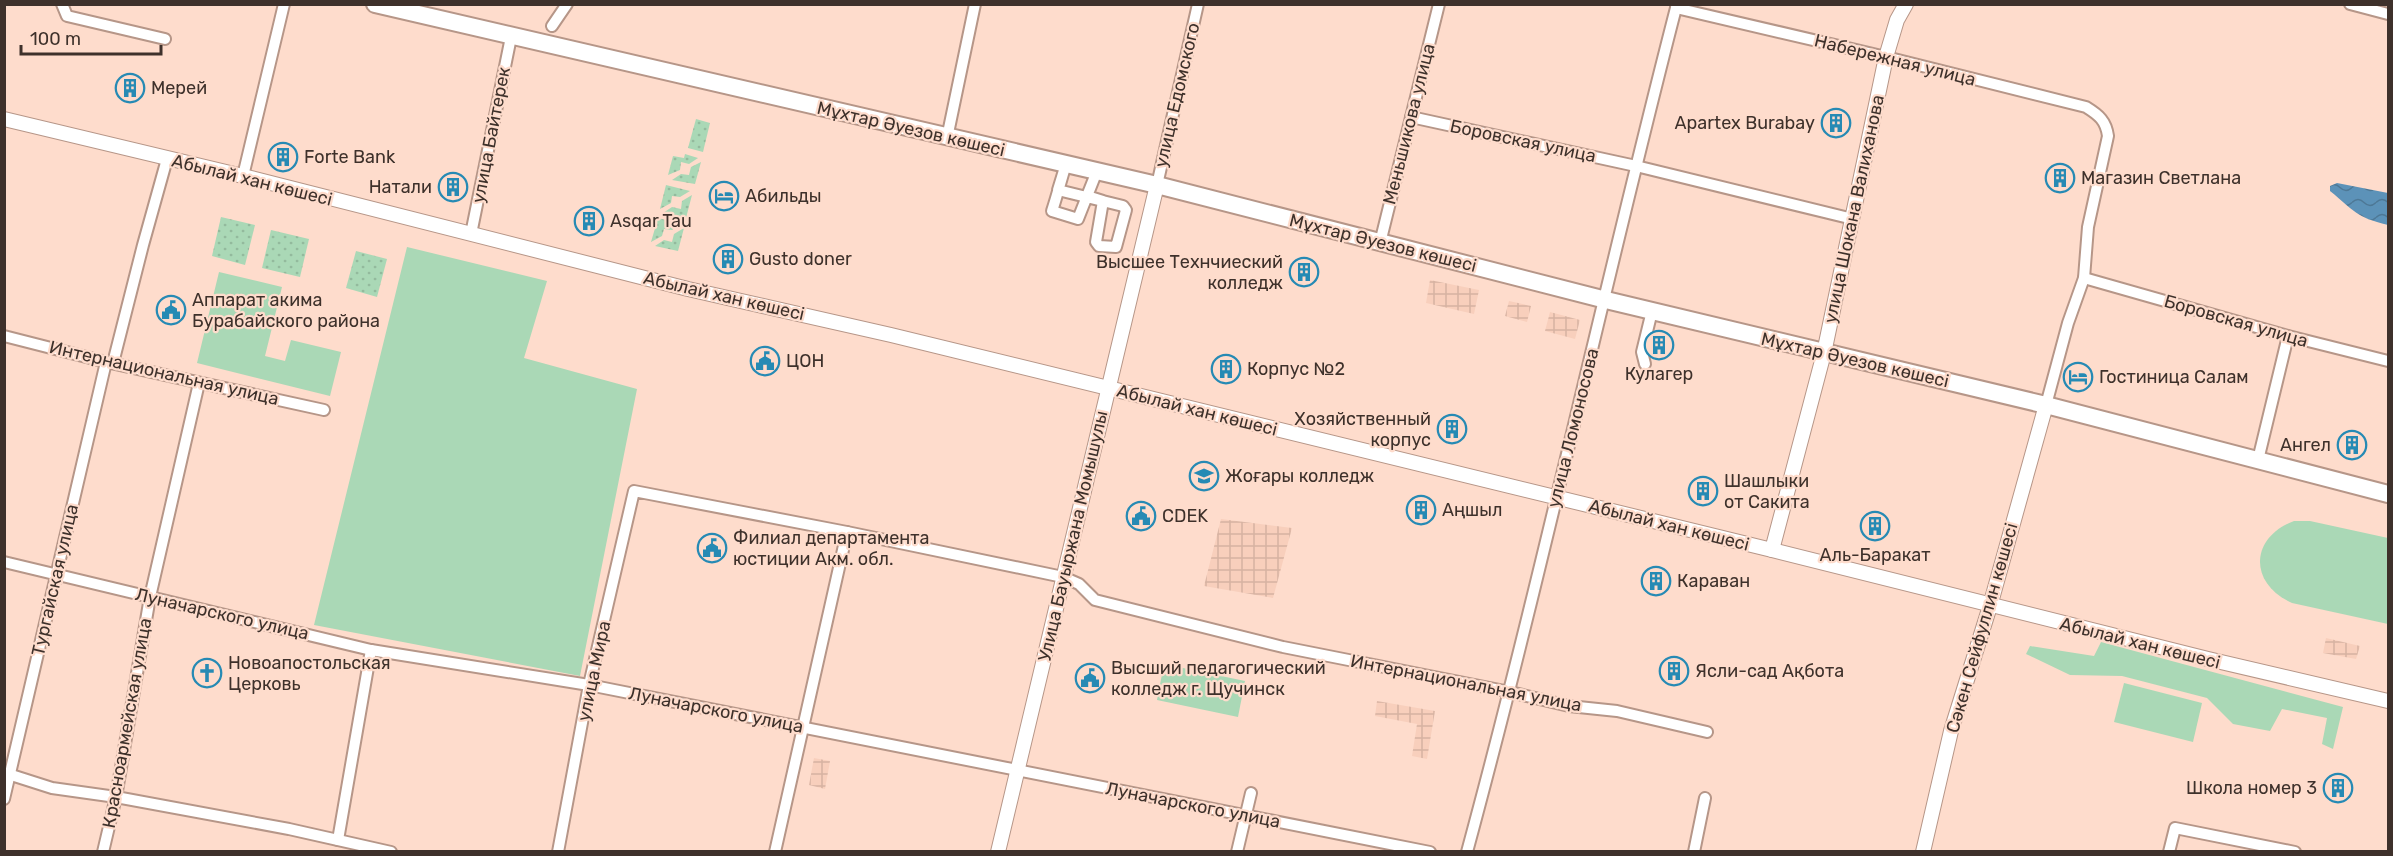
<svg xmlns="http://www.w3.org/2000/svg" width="2393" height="856" font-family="Rubik,sans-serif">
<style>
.industrial{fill:url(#industrial-grid)}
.grass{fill:url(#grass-dots)}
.park{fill:#aad8b6}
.water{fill:url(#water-waves)}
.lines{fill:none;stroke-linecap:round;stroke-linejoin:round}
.minor-casing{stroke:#b69688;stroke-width:14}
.tertiary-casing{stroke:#b69688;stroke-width:16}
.secondary-casing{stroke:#b69688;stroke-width:20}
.minor{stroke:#fff;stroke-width:10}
.tertiary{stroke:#fff;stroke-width:14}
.secondary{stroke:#fff;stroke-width:16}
.labels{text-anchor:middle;stroke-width:4.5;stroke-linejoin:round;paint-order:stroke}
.street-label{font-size:18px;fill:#3e312b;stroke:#fedccc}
.poi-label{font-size:18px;fill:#3e312b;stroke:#fedccc;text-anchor:start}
</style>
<defs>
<pattern id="industrial-grid" width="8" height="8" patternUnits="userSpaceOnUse" patternTransform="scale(1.5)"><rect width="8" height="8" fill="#f8cfbc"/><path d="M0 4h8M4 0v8" fill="none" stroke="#d6b2a2"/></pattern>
<pattern id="grass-dots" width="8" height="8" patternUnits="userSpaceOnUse" patternTransform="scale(1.5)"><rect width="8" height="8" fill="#aad8b6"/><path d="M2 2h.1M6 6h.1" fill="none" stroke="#93ba9d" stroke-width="1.8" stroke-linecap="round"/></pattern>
<pattern id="water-waves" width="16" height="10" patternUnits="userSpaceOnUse" patternTransform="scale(1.5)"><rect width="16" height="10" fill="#5c92b8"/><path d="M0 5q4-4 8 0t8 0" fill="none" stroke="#4d7896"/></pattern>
</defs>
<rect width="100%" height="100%" fill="#fedccc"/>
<g class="industrial">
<polygon points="1430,280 1479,290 1474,314 1426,303"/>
<polygon points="1509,301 1531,306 1527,322 1505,316"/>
<polygon points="1550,312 1580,320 1575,339 1545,331"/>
<polygon points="1221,519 1292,528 1273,598 1204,586"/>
<polygon points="2326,638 2360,646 2356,659 2323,653"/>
<polygon points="1377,701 1435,711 1427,759 1412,756 1417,724 1375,716"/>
<polygon points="814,758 830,761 825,789 809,785"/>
</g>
<g class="grass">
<polygon points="696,119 710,123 703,152 688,148"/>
<polygon points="685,154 698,158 689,164 681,162 680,170 668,175 673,156 684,158"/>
<polygon points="701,162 695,184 672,180 681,174 689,175 691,167"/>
<polygon points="666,185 690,191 680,197 672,196 671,203 660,209"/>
<polygon points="692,195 686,218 663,213 672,207 681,209 682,201"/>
<polygon points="221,217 255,225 245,265 212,256"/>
<polygon points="658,218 681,224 672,230 664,229 662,236 651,242"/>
<polygon points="684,228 678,251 655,246 664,240 672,242 674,234"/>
<polygon points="271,230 309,239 300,277 262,268"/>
<polygon points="356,251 387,259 377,297 346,288"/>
</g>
<g class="park">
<polygon points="407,247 547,281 524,358 637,389 580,676 314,625"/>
<polygon points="219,272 282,287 265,356 285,361 291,340 341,352 330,396 197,363"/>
<path d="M2294,521H2310L2388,538V624L2292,603C2249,584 2249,538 2294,521Z"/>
<polygon points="2101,642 2343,707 2333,749 2322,744 2327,718 2282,709 2270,731 2233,724 2207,698 2122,676 2070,675 2026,654 2030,646 2094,656"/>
<polygon points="1164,664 1245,681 1238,717 1157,700"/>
<polygon points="2124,683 2202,703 2193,742 2114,722"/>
</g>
<path class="water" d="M2337,183L2388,193V225C2355,217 2355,211 2330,191V186Z"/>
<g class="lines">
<g class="minor-casing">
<g id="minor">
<polyline points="62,4 67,16 165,39"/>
<polyline points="2350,4 2388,14"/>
<path d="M1676,8L1886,57L2086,107C2099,115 2106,121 2108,136L2088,227L2084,278L2068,323L2046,405"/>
<polyline points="552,26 567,4"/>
<polyline points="1411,117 1636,166 1853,219"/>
<polyline points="947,138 975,4"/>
<path d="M1097,171L1087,196L1103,201L1096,242L1099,246L1116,247L1126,210L1123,206L1058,190L1066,164C1061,180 1057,196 1052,211L1078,219L1097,171"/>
<polyline points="243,176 284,4"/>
<polyline points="1157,185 1198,4"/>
<polyline points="471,234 511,37"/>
<polyline points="1380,243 1439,4"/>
<polyline points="2084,278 2288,336 2388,361"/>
<polyline points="4,336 106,362 324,410"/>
<polyline points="113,363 143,245 167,159"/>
<polyline points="1645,364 1642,352 1652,311"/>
<polyline points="2258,460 2288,336"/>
<polyline points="4,562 371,650 589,685 1430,852"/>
<polyline points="5,773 52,788 116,797 289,829 391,852"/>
<polyline points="4,799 106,362"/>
<polyline points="338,840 371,650"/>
<polyline points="103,852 116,797 150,597 199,383"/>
<polyline points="558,852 589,685 634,491 847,532 1063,577 1079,584 1095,600 1283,647 1510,692 1569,706 1617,711 1707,732"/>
<polyline points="775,852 847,532"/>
<polyline points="1237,852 1251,793"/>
<path d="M1467,852C1543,571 1604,286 1677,4"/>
<polyline points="1694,852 1705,798"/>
<polyline points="2169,852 2175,828 2295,852"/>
</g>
</g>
<g class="tertiary-casing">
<g id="tertiary">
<polyline points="4,119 255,179 688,289 891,335 1772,550 2208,659 2388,701"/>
<polyline points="1772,550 1824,353 1886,57 1897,20 1906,4"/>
<polyline points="998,852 1157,185"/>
<polyline points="1923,852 1951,731 1990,606 2046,405"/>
</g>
</g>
<g class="secondary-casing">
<polyline id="secondary" points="375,4 1157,185 1606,300 2046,405 2388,494"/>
</g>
<use href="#minor" class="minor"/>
<use href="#tertiary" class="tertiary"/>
<use href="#secondary" class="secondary"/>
</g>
<defs>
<g id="building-ring" transform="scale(1.5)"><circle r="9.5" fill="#fedccc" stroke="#268ab4" stroke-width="1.5"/><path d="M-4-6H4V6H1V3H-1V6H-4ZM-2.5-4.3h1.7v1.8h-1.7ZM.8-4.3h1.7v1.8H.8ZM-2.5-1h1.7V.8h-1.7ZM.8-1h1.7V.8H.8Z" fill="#268ab4"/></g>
<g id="hotel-ring" transform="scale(1.5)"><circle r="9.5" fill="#fedccc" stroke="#268ab4" stroke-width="1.5"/><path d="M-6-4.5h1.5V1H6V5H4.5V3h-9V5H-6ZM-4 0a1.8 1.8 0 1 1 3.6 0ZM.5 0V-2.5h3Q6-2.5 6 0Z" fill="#268ab4"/></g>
<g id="civic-ring" transform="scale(1.5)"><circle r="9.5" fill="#fedccc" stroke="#268ab4" stroke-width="1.5"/><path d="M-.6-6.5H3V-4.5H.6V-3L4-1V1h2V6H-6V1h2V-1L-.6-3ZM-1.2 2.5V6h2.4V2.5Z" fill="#268ab4"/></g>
<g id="school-ring" transform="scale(1.5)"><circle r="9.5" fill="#fedccc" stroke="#268ab4" stroke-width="1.5"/><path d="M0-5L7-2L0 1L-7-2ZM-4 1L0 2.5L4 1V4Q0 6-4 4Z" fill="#268ab4"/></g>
<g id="church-ring" transform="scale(1.5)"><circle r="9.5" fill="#fedccc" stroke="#268ab4" stroke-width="1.5"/><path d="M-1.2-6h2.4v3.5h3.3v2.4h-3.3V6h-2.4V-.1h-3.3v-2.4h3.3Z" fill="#268ab4"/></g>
</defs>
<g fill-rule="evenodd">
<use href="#building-ring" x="130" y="88"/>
<use href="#building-ring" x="1836" y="123"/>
<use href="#building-ring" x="283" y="157"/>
<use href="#building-ring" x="2060" y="178"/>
<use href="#building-ring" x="453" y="187"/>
<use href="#hotel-ring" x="724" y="196"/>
<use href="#building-ring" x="589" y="221"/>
<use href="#building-ring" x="728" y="259"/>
<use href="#building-ring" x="1304" y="272"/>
<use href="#civic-ring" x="171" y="310"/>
<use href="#building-ring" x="1659" y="345"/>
<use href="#civic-ring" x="765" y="361"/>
<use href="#building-ring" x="1226" y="369"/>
<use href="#hotel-ring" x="2078" y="377"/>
<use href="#building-ring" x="1452" y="429"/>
<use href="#building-ring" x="2352" y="445"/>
<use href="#school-ring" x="1204" y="476"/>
<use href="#building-ring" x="1703" y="491"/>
<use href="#building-ring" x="1421" y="510"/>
<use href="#civic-ring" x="1141" y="516"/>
<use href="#building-ring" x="1875" y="526"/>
<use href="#civic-ring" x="712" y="548"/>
<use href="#building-ring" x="1656" y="581"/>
<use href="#building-ring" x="1674" y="671"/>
<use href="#church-ring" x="207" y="673"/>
<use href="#civic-ring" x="1090" y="678"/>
<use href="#building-ring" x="2338" y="788"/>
</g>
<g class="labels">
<g class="street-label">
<text transform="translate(1895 60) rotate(14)" y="6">Набережная улица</text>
<text transform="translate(1177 95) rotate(-77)" y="6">улица Едомского</text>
<text transform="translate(1409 124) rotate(-76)" y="6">Меньшикова улица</text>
<text transform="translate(911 129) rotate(13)" y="6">Мұхтар Әуезов көшесі</text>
<text transform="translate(491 135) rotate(-79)" y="6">улица Байтерек</text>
<text transform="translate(1523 141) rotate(12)" y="6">Боровская улица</text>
<text transform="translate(252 180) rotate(14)" y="6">Абылай хан көшесі</text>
<text transform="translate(1854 209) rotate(-78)" y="6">улица Шокана Валиханова</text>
<text transform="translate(1383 243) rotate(14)" y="6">Мұхтар Әуезов көшесі</text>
<text transform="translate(724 296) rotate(13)" y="6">Абылай хан көшесі</text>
<text transform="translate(2236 321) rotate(16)" y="6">Боровская улица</text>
<text transform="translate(1855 360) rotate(13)" y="6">Мұхтар Әуезов көшесі</text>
<text transform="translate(164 373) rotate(13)" y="6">Интернациональная улица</text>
<text transform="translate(1197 410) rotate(14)" y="6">Абылай хан көшесі</text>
<text transform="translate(1573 428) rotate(-76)" y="6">улица Ломоносова</text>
<text transform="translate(1669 525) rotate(14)" y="6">Абылай хан көшесі</text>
<text transform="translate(1073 536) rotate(-77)" y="6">Улица Бауыржана Момышулы</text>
<text transform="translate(55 580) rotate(-77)" y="6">Тургайская улица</text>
<text transform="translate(222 614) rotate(13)" y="6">Луначарского улица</text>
<text transform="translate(1982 628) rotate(-74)" y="6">Сәкен Сейфуллин көшесі</text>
<text transform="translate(2140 643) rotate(14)" y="6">Абылай хан көшесі</text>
<text transform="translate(594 671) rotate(-78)" y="6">улица Мира</text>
<text transform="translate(1466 683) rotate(11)" y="6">Интернациональная улица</text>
<text transform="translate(716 710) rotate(11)" y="6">Луначарского улица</text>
<text transform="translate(127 723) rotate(-80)" y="6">Красноармейская улица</text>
<text transform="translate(1193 805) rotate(11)" y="6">Луначарского улица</text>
</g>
<g class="poi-label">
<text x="151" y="94">Мерей</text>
<text x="1815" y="129" text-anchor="end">Apartex Burabay</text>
<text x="304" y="163">Forte Bank</text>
<text x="2081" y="184">Магазин Светлана</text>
<text x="432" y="193" text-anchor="end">Натали</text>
<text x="745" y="202">Абильды</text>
<text x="610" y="227">Asqar Tau</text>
<text x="749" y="265">Gusto doner</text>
<text x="1283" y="268" text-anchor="end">Высшее Технчиеский<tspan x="1283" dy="21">колледж</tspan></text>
<text x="192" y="306">Аппарат акима<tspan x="192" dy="21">Бурабайского района</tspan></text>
<text x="786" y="367">ЦОН</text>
<text x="1247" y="375">Корпус №2</text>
<text x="1659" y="380" text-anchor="middle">Кулагер</text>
<text x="2099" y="383">Гостиница Салам</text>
<text x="1431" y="425" text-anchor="end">Хозяйственный<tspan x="1431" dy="21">корпус</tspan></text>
<text x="2331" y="451" text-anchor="end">Ангел</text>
<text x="1225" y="482">Жоғары колледж</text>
<text x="1724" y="487">Шашлыки<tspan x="1724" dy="21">от Сакита</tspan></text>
<text x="1442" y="516">Аңшыл</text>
<text x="1162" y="522">CDEK</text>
<text x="733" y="544">Филиал департамента<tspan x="733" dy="21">юстиции Акм. обл.</tspan></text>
<text x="1875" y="561" text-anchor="middle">Аль-Баракат</text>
<text x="1677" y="587">Караван</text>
<text x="228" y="669">Новоапостольская<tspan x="228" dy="21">Церковь</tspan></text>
<text x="1111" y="674">Высший педагогический<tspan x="1111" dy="21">колледж г. Щучинск</tspan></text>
<text x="1695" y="677">Ясли-сад Ақбота</text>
<text x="2317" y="794" text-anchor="end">Школа номер 3</text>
</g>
</g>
<rect width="2393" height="856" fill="none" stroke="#3e312b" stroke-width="12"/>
<path d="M21 45v9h140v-9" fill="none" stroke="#3e312b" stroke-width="3"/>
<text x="30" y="45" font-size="18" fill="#3e312b" stroke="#fedccc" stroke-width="4.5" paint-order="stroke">100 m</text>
</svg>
